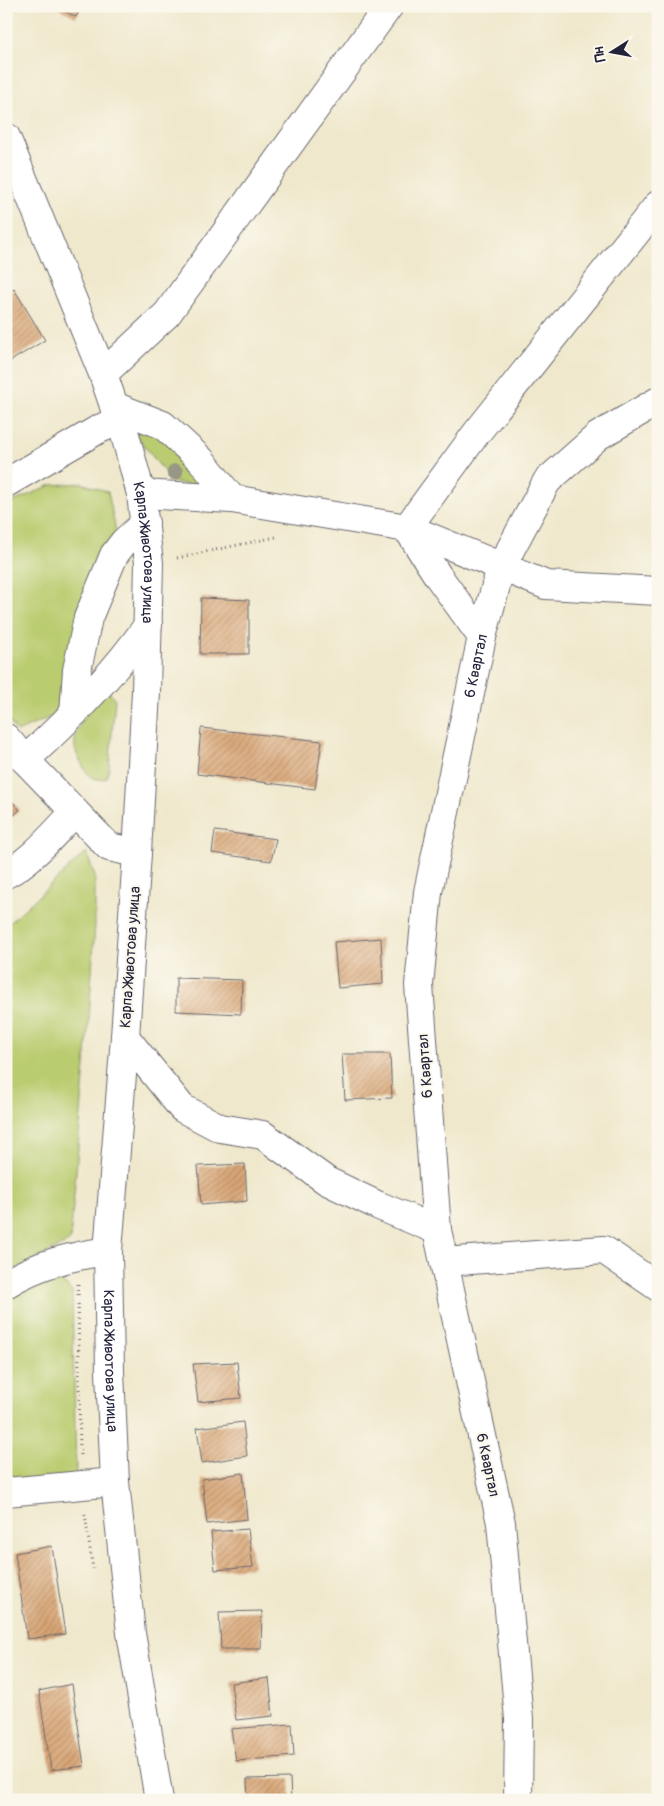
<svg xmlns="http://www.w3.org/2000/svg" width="664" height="1806" font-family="Pangolin,sans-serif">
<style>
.grass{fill:#bacc6f;stroke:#6e7755}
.building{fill:url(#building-hatch)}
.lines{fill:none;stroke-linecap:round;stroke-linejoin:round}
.minor-casing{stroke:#6a676e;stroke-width:30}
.major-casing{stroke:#6a676e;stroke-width:30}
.path{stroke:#6a676e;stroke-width:3;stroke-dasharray:1 4;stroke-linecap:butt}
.minor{stroke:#fff;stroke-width:28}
.major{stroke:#fff;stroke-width:28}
.tree{fill:#989785}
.labels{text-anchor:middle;stroke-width:4;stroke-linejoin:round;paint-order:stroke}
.street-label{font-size:15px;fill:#22223b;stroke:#fbf7ec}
</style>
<defs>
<pattern id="building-hatch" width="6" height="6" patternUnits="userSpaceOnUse" patternTransform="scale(1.25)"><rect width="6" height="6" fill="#d9a676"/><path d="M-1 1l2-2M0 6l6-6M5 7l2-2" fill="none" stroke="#b08762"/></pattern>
</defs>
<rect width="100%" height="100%" fill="#fbf7ec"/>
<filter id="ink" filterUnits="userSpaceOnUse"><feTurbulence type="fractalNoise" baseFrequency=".02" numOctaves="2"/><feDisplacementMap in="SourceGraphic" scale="10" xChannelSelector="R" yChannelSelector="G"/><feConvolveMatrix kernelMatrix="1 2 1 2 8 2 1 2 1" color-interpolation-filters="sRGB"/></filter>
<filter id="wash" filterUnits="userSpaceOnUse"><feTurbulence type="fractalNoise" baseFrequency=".0096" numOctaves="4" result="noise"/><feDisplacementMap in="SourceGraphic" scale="20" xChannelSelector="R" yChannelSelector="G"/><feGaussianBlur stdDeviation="1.12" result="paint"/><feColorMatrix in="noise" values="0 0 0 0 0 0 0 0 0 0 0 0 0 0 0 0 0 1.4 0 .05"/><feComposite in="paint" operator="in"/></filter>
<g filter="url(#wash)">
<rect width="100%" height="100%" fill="#efe8cc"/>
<g class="grass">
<polygon points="157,431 181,456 199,486 172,482 134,432"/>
<polygon points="82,483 108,492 116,531 57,714 17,732 6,717 6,505 51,485"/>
<path d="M107,690L115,699L109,770L106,778C95,781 90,779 84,768C81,762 76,755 75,747C72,726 95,705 107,690Z"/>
<polygon points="86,852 95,876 95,924 89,1019 70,1241 6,1274 6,926"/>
<polygon points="58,1276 72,1292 76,1476 6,1483 6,1297"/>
</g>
<g id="blocks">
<g class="building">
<polygon points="54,6 82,6 76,17"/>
<polygon points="14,289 45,340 9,362 6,357 6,293"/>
<polygon points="201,598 249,600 249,654 200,654"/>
<polygon points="201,728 322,741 315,789 197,774"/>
<polygon points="6,795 20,810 6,822"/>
<polygon points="215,831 276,839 271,861 212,853"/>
<polygon points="381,938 383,984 338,988 334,942"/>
<polygon points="176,978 242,980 241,1014 176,1011"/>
<polygon points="342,1054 390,1054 392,1098 345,1100"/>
<polygon points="245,1164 247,1201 201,1205 198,1166"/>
<polygon points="237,1362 241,1398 198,1402 193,1364"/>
<polygon points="243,1422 247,1456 202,1463 197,1428"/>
<polygon points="243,1473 247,1519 207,1524 202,1479"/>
<polygon points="248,1529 253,1567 215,1570 211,1532"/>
<polygon points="52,1546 65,1634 27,1639 15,1553"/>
<polygon points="262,1611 261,1649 221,1649 219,1612"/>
<polygon points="269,1678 273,1716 236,1720 231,1683"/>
<polygon points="72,1684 84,1766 51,1770 39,1691"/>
<polygon points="292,1724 294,1756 236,1761 231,1729"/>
<polygon points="290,1778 291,1800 248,1800 247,1779"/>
</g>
</g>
</g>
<g filter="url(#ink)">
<use href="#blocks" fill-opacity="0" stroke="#6a676e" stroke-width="1"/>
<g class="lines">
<g class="minor-casing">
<g id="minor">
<polyline points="103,374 167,314 389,6"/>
<polyline points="114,406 163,425 201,460 232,499"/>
<polyline points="6,483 99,429 121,420"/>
<polyline points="141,494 232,499 407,528 546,585 658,591"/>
<polyline points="482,637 438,576 407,528 475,435 658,205"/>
<polyline points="74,713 77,670 88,618 114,555 124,542 145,523"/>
<polyline points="6,738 25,760"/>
<path d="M137,853L109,847L25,760C70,719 113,675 148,625"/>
<path d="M6,874C33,860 54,833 75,812"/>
<polyline points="125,1037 182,1108 220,1128 263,1135 327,1181 377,1205 437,1230"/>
<polyline points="444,1262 604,1250 658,1287"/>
<path d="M6,1284C38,1264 71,1256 108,1251"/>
<polyline points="6,1492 115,1482"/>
<path id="s1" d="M518,1800L519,1719L501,1523L437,1230L419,985L428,892L482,637L501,567L547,481L598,436L658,401"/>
</g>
</g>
<g class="major-casing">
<g id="major">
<path id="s2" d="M6,137L103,374L114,406L121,420L141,494L149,563L146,692L137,853L125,1037L108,1251L110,1372L115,1482L131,1633L159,1800"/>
</g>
</g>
<g class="path">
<polyline points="177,558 276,537"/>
<polyline points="78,1284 80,1458"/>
<polyline points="85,1514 93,1569"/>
</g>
<use href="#minor" class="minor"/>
<use href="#major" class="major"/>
</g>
<circle class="tree" cx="175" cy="472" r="8"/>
</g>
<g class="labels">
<g class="street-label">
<text dy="5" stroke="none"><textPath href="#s2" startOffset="441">Карпа Животова улица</textPath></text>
<text dy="5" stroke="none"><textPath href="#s1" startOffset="1148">6 Квартал</textPath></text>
<text transform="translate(130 957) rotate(-86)" y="5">Карпа Животова улица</text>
<text transform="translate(425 1066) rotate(-94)" y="5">6 Квартал</text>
<text dy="5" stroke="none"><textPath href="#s2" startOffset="1251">Карпа Животова улица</textPath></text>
<text transform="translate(488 1465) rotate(78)" y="5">6 Квартал</text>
</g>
</g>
<rect width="664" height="1806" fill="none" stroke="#fbf7ec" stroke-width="25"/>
<g transform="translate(612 52) rotate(259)" stroke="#fbf7ec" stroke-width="4" paint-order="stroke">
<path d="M0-4L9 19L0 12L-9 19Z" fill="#22223b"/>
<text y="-8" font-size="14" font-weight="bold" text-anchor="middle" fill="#22223b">Пн</text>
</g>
</svg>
